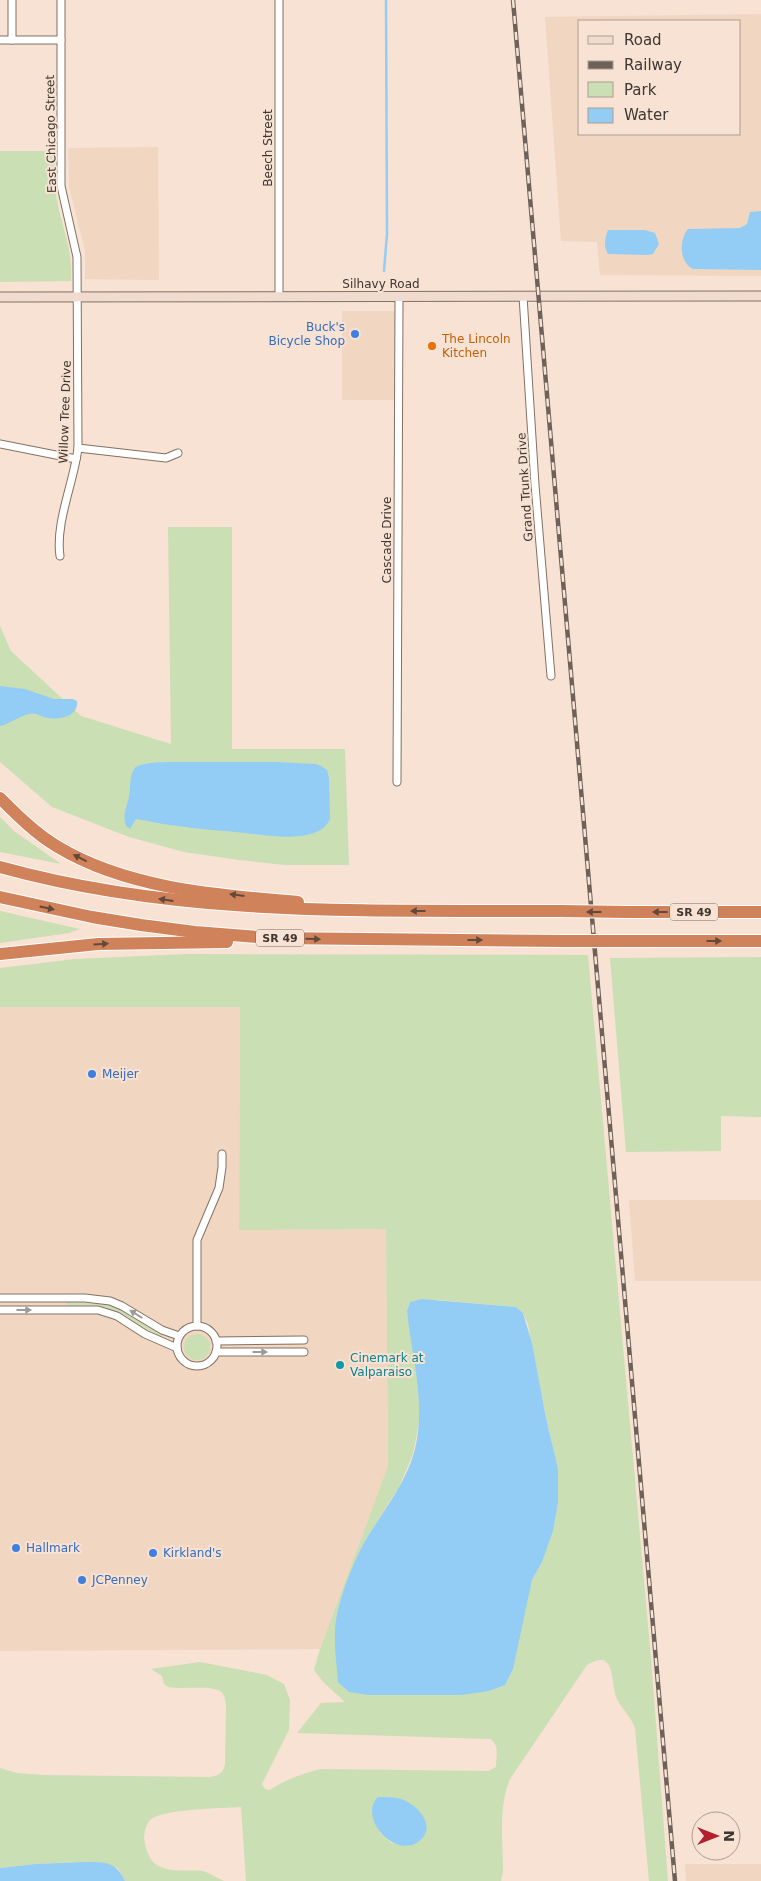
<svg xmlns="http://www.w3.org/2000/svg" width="761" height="1881" font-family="'DejaVu Sans',sans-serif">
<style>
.built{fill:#f1d6c1;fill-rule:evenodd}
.green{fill:#cbdfb4;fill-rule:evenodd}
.water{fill:#93cdf5}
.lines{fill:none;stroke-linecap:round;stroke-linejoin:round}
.stream{stroke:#93cdf5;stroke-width:2.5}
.street-casing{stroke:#837163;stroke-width:9}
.secondary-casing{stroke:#837163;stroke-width:11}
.highway-casing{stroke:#fff;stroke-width:14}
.street{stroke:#fff;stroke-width:7}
.secondary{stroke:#f1dace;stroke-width:9}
.highway{stroke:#d0825a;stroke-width:12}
.rail-casing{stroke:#6d6159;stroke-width:4.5}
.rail{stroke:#f7e2d3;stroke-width:2.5;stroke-dasharray:8;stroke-linecap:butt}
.highway-bridge-casing{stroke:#fff;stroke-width:14;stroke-linecap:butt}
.highway-bridge{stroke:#d0825a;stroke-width:12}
.oneway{fill:#62493a}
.oneway2{fill:#9e9a98}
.shop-dot{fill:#3f7fe0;stroke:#f7e2d3;stroke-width:2}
.food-dot{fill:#e8710a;stroke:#f7e2d3;stroke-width:2}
.culture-dot{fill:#0f9aa8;stroke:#f7e2d3;stroke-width:2}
.labels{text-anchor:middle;stroke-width:4;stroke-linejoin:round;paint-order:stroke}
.shield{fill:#f7e2d3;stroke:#766a61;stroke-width:1}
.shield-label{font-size:11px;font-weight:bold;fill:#3e3630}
.street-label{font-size:12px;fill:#3e3630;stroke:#f7e2d3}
.shop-label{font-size:12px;fill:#366cbe;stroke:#f7e2d3;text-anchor:start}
.food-label{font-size:12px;fill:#c56008;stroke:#f7e2d3;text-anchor:start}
.culture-label{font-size:12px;fill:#0d838f;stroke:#f7e2d3;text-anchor:start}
</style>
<rect width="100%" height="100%" fill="#f7e2d3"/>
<g class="built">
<path d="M761,14V276L600,275L597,242L561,241L545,17ZM580,21H740V134H580Z"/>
<polygon points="158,147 159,280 85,279 85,250 69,187 68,148"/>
<polygon points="342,311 396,311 395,400 342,400"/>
<polygon points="0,1007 240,1007 239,1230 386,1229 388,1466 320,1649 0,1651"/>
<polygon points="629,1200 761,1200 761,1281 635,1281"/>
<polygon points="685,1864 761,1864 761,1881 686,1881"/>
</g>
<g class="green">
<path d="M0,151H55C55,168 54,184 57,201C63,230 73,251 71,281L0,282Z"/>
<polygon points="168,527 232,527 232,749 345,749 349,865 285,865 239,860 184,852 129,837 52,807 0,762 0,626 11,651 81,716 171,744"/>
<polygon points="0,817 14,831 61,864 0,852"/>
<polygon points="0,911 80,929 69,933 0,943"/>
<path d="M187,954L588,955L651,1659L668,1881H649L635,1728C631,1717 624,1711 618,1701C609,1685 618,1646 587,1665L510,1779C498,1807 503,1842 503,1872L501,1881H246L241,1807C223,1808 161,1809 150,1820C146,1824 144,1833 144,1838C145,1847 148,1857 154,1863C167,1874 187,1869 203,1871C210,1873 217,1878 224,1881H125L118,1868L84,1862L35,1864L0,1868V1768L17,1773L43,1775L210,1777C219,1775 223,1774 225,1764L226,1705C225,1700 225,1694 220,1691C208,1685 182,1690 168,1687L164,1684L162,1676L151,1669L200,1662L267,1675L284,1684L290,1700L289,1730L262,1784L265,1789L270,1790C286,1779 302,1774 320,1769L488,1771L496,1767C496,1757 500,1745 490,1739L297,1733L321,1703L345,1702L323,1682L314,1670L320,1649L388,1466L386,1229L239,1230L240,1007H0V968L75,959ZM438,1300L516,1307L523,1313L528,1324L546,1418L558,1470V1502L542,1562L532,1580L369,1695L344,1590L366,1539L399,1487L413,1454L420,1417L419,1388L407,1311L410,1302ZM378,1797L401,1799L400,1845L391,1843L380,1833Z"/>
<polygon points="761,957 761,1117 721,1116 721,1151 626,1152 610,958"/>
<polygon points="66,1302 97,1303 115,1307 162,1335 161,1338 118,1312 94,1305 66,1305"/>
<circle cx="197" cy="1347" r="13"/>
</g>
<g class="water">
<path d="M761,211V270L693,269C679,262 679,240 688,229L740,228L747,224L750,212Z"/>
<path d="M608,230H645L655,233L659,244L653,254L648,255L608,254C603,246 605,238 608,230Z"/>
<path d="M0,686L25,689L54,699H73L77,701C79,716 60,720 48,718C41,717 36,712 29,714C19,716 10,724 0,726Z"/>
<path d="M183,762H277L315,764L321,766L327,770L329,778L330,819C318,847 260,834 236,832C217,830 197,829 178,826C164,825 150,821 136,819L130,829L126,826C122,815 127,807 129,796C131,788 129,777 134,769C139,761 172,762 183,762Z"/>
<path d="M422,1299L516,1307L523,1313L532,1343L546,1418L558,1469V1502L553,1531L542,1562L532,1580L513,1669L505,1685L489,1691L461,1695H369L349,1692L338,1682C337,1666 334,1649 335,1633C335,1606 354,1559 368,1536C384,1510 405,1484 414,1453C427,1405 412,1359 407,1311L410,1302Z"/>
<path d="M378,1797C385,1797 394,1797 401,1799C419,1805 438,1828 418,1842C392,1859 358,1815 378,1797Z"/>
<path d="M84,1862C104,1862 116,1861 125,1881H0V1868L35,1864Z"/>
</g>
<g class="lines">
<polyline class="stream" points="384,271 387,234 386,0"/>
<g class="street-casing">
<g id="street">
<polyline points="279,0 279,296"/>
<polyline points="0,40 61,40"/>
<polyline points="12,40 12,0"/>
<polyline points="523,296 535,485 551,676"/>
<polyline points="0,444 76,459"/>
<polyline points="78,448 166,458 178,453"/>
<path d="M60,556C55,523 74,482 78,448L77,257L61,186V0"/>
<polyline points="397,782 399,298"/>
<polyline points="0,1298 85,1298 110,1301 122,1306 162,1330 179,1336"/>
<polyline points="0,1310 98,1310 117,1316 145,1334 177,1348"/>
<polyline points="197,1326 197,1240 219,1188 222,1167 222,1154"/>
<circle cx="197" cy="1346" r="20"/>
<polyline points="216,1341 304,1340"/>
<polyline points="216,1352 304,1352"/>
</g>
</g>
<g class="secondary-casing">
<polyline id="secondary" points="0,297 761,296"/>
</g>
<g class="highway-casing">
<g id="highway">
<path d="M0,798C18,816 36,834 58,847C128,889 218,895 298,902"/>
<path d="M0,867C184,918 371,910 560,911"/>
<polyline points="0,897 92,917 141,925 195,932 270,938 563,941"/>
<polyline points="628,912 761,912"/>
<polyline points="630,941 761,941"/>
<polyline points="0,954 98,944 227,942"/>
</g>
</g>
<use href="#street" class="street"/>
<use href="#secondary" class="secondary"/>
<use href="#highway" class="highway"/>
<g class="rail-casing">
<polyline id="rail" points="513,0 675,1881"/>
</g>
<use href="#rail" class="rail"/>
<g class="highway-bridge-casing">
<g id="highway-bridge">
<polyline points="560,911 628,912"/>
<polyline points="563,941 630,941"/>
</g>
</g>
<use href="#highway-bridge" class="highway-bridge"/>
</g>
<defs><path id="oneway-solid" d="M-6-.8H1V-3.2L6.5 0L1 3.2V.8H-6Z" transform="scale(1.25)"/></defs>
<g class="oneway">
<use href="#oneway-solid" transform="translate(80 858) rotate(-153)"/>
<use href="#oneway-solid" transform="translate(237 895) rotate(-173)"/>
<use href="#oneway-solid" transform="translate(166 900) rotate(-172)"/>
<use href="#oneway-solid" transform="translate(47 908) rotate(12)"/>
<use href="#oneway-solid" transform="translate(418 911) rotate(-180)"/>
<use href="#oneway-solid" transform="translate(594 912) rotate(-180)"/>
<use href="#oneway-solid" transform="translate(660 912) rotate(180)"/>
<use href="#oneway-solid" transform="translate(313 939) rotate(1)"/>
<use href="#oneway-solid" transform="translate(475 940)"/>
<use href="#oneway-solid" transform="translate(714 941)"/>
<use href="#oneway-solid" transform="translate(101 944) rotate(-3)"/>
</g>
<g class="oneway2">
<use href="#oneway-solid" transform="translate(24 1310)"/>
<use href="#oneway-solid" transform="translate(136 1314) rotate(-148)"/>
<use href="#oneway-solid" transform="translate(260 1352)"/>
</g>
<g class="shop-dot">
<circle cx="355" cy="334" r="5"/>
<circle cx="92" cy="1074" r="5"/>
<circle cx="16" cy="1548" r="5"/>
<circle cx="153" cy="1553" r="5"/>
<circle cx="82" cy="1580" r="5"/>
</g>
<circle class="food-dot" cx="432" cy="346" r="5"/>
<circle class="culture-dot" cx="340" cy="1365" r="5"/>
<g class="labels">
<g class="shield">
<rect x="670" y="903.5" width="48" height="17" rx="4"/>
<rect x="256" y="929.5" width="48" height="17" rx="4"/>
</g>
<g class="shield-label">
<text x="694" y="916">SR 49</text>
<text x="280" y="942">SR 49</text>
</g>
<g class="street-label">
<text transform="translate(51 134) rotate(-91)" y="4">East Chicago Street</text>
<text transform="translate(268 148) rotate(-90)" y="4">Beech Street</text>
<text x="381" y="288">Silhavy Road</text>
<text transform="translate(65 412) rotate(-88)" y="4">Willow Tree Drive</text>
<text transform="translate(525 487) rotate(-94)" y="4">Grand Trunk Drive</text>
<text transform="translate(387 540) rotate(-90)" y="4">Cascade Drive</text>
</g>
<g class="shop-label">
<text x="345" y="331" text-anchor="end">Buck's<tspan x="345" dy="14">Bicycle Shop</tspan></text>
<text x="102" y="1078">Meijer</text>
<text x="26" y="1552">Hallmark</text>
<text x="163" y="1557">Kirkland's</text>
<text x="92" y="1584">JCPenney</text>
</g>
<g class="food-label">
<text x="442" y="343">The Lincoln<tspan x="442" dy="14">Kitchen</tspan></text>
</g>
<g class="culture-label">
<text x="350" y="1362">Cinemark at<tspan x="350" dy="14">Valparaiso</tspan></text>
</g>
</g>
<rect x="578" y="20" width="162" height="115" fill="#f7e2d3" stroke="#ad9d92"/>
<rect x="588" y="36" width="25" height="8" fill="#f1dace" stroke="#ad9d92"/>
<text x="624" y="45" font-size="15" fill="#3e3630">Road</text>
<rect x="588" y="61" width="25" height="8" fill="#6d6159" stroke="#ad9d92"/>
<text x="624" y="70" font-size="15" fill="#3e3630">Railway</text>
<rect x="588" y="82" width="25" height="15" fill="#cbdfb4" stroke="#ad9d92"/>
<text x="624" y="95" font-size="15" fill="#3e3630">Park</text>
<rect x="588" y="108" width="25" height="15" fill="#93cdf5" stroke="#ad9d92"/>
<text x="624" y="120" font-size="15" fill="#3e3630">Water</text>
<g transform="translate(716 1836) rotate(90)"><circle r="24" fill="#f7e2d3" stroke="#ad9d92"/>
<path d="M0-4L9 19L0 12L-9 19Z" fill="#b2202f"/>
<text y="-8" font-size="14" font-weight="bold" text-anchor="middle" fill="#3e3630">N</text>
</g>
</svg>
